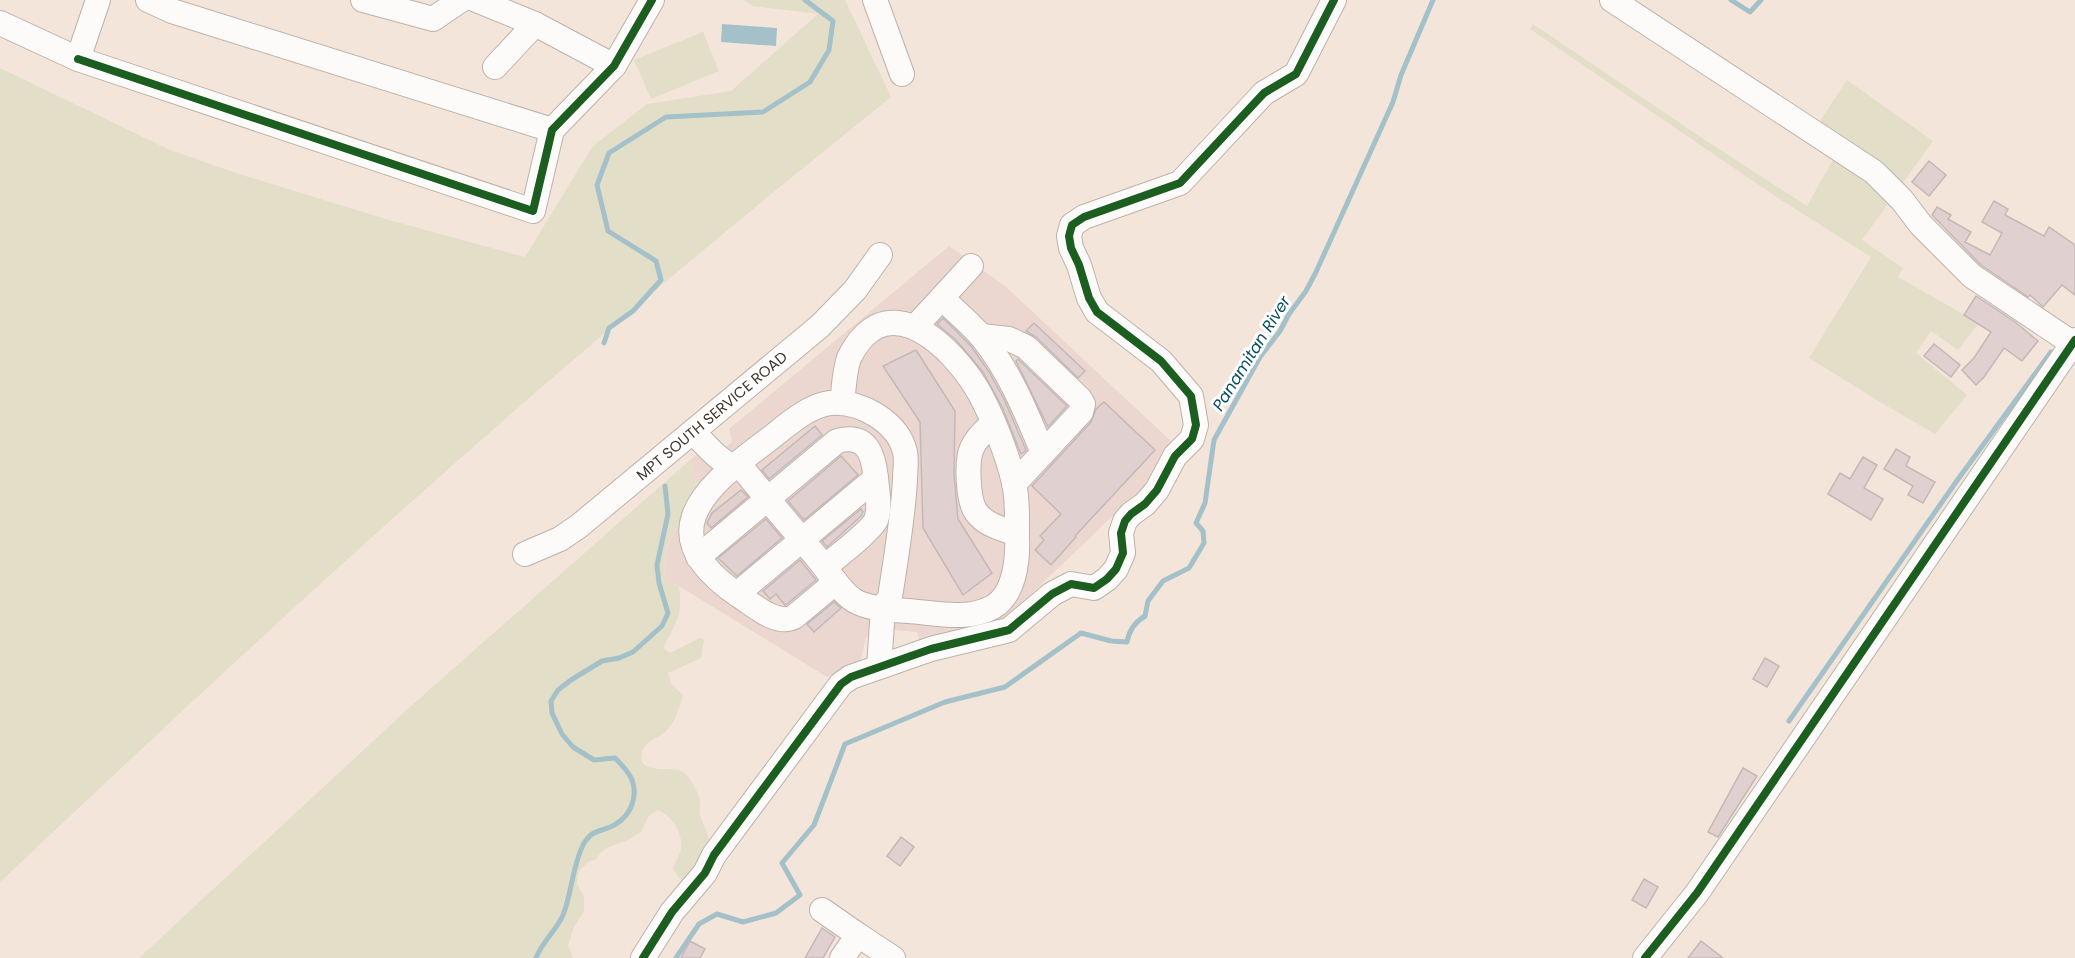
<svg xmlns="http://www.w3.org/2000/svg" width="2075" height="958" font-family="Poppins,sans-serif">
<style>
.commercial{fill:#ecd7d0}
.green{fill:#e3dec8}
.water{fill:#a4c1ca}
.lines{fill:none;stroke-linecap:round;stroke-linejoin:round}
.stream{stroke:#a4c1ca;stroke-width:5}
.building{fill:#e0d1d0;stroke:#c4b8b6;stroke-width:1.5}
.minor-casing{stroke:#bdb2aa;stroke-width:26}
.minor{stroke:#fdfbf9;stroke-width:24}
.cycleway-casing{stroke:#fff;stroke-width:11}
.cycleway{stroke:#1b5e20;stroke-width:8}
.labels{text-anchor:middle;stroke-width:6;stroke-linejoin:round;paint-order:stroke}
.street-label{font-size:15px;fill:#41372f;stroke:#fff}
.water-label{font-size:16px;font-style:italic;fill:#084f62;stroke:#fff}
</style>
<rect width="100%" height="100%" fill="#f4e5da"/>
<polygon class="commercial" points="949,246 1005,286 1173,443 1142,488 1004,620 920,644 917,632 876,628 866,638 860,662 827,677 664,577 667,547 697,488 690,460 697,454 709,460 727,446 732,442 729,429"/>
<g class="green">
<path d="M744,0H845L891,97C790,178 690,260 592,344C389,517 194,699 0,882V68L170,150L239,174L389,220L525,257L593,146L647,104L731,91L818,14L752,6Z"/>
<polygon points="1533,24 1705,140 1807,206 1843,142 1818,124 1847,80 1933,141 1862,240 1903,268 1898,277 1979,323 1958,350 1931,331 1916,353 1967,395 1935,434 1885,405 1809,358 1871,257 1778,198 1530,29"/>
<polygon points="703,32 719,71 651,99 634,60"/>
<path d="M690,460L697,488L667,546L664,577L679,586C683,615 676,624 663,648L670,653L700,638L704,640L701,658L668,673L672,685L683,695C680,707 675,723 665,732C657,739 645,740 642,753C636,777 674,764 685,773C690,778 697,789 699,797C701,802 699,809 700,815C704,827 709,838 714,849L687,883L678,877L673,868C675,862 680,855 681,849C683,833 672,815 657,810L647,818L642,831C636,835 631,839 625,841C613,846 602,847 596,860L589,861L579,871L577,883L584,897V911L574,927L568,945L573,958H139L411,706Z"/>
</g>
<polygon class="water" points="722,24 777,28 776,46 721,42"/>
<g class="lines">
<g class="stream">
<polyline points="1731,0 1750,12 1761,0"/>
<polyline points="604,343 609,328 633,311 661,280 656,261 608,231 597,185 609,153 666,117 763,112 810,82 829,50 833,21 805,0"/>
<polyline points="1789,721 1956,482 2051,352"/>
<path d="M536,958C542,942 556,931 563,915C572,893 572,867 583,845C593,827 602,833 616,824C631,815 638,796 632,780C629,772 622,765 615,758L594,760L573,747L562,734L552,713L551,701L558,690L571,680L602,661L619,658L633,652L662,626L668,613L659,583L657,565L668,514L665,486"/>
<path d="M676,958L699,924L717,914L743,922L776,913L800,895L782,863L814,825L845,744L945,702L1005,687L1081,633L1111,641L1127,642C1129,630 1135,622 1145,616L1148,601L1163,581L1189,568L1204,543L1203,531L1196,523L1205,503L1214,440L1260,357L1280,331L1289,314L1306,291L1316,272L1393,102L1401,75L1433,0"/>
</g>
</g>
<g class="building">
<polygon points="1929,161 1946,175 1929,196 1912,182"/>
<polygon points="1994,201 2008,209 2005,215 2044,236 2049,227 2075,245 2075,295 2062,285 2043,307 2030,295 2028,297 1981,265 1932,215 1937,207 1951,215 1948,219 1971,232 1965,242 1990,255 2002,233 1982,222"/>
<polygon points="1976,296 2015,322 2038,341 2022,361 2004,348 1984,377 1976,385 1962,370 1974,358 1991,332 1964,315"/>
<polygon points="943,318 971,346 989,372 1004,399 1023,443 1026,450 1023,453 1021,454 1003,409 983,372 956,340 937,324"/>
<polygon points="1034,323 1085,371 1078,378 1036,337 1026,331"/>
<polygon points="1934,344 1960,365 1951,377 1924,356"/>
<polygon points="916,350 955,411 954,474 958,519 992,573 963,595 923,528 920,422 883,366"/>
<polygon points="1018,359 1067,406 1048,427 1016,361"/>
<polygon points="1104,402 1155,450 1075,536 1076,537 1051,565 1035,550 1044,540 1040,536 1061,514 1032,486 1091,422 1096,409"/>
<polygon points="815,426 822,435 769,479 762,470"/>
<polygon points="1896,449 1910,457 1906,466 1935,482 1923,503 1908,495 1913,486 1884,469"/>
<polygon points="841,456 858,475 804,520 788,501"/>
<polygon points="1863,457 1877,465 1864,488 1883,499 1871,520 1828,494 1840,473 1850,479"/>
<polygon points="741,490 748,497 711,528 707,523 712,513"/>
<polygon points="861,509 863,512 861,516 827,547 822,541"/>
<polygon points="766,519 782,538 737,576 718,558"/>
<polygon points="800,560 816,580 787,604 785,605 776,594 770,599 763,591"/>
<polygon points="834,602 841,608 814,632 807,624"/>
<polygon points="1765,658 1779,666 1767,687 1753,679"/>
<polygon points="1743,768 1757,776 1718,837 1708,832"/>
<polygon points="901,837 914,847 900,866 887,856"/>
<polygon points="1644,879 1658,887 1646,908 1632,900"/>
<polygon points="822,928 835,937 823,958 805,958"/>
<polygon points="690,941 705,949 700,958 681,958"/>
<polygon points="1701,941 1723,958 1688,958"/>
</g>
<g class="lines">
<g class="minor-casing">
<g id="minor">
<polyline points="148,0 172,11 552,130"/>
<polyline points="363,0 433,19 461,0"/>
<polyline points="476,0 535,24 614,66"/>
<polyline points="875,0 902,74"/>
<polyline points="1612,0 1874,172 1902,200 1921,225 1972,276 2072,343"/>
<polyline points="0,23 78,59 98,0"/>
<polyline points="78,59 533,211 552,130 614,66 652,0"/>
<polyline points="495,67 535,24"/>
<path d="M942,298C955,311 970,323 982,337C1010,372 1026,412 1043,453"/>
<polyline points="915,327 971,266"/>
<polyline points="981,336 1009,339 1026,347 1080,399 1083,404 1081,412 1014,484"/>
<path d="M993,423C985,431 976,438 972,448C966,461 968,501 976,512C985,525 1003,529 1017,534"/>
<path d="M693,432C708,447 722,466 743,469C768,500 794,530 819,560C830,573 840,592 855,601C869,609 892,610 908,611C936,613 968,621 993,607C1015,594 1018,559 1017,537C1017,520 1018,500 1014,483C1008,456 993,418 980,394C961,359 904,295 864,336C858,342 853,350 849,358C844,372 844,389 842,403"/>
<polyline points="525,554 560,539 579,526 820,326 855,290 880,255"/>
<path d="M698,557L837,441C872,432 874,461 877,487C878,497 880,510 876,520C870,532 836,557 825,567"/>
<path d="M836,582L794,617C777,626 755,606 741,597C651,537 698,492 764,443C783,429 806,406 830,403C860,400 898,422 905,452C907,460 905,471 905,479C903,518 896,558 890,597L883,608L879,667"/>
<polyline points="737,594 876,478"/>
<polyline points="822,910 858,935"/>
<polyline points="643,958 672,912 705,873 714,855 841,684 851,677 931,649 1009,630 1052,594 1071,584 1094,588 1107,579 1116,569 1123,553 1121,533 1125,521 1131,514 1145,504 1157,490 1175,456 1192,439 1196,425 1191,396 1161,361 1097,312 1089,298 1079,265 1071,248 1069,236 1072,225 1084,217 1180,183 1264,93 1296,74 1334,0"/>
<polyline points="842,958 858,935 893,958"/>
<polyline points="1645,958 1697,893 2075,340"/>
</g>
</g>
<use href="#minor" class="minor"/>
<g class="cycleway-casing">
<g id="cycleway">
<polyline points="78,59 533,211 552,130 614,66 652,0"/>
<polyline points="643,958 672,912 705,873 714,855 841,684 851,677 931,649 1009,630 1052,594 1071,584 1094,588 1107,579 1116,569 1123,553 1121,533 1125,521 1131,514 1145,504 1157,490 1175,456 1192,439 1196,425 1191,396 1161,361 1097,312 1089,298 1079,265 1071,248 1069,236 1072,225 1084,217 1180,183 1264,93 1296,74 1334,0"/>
<polyline points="1645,958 1697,893 2075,340"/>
</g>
</g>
<use href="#cycleway" class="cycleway"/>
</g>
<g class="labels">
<g class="street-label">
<text transform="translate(712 416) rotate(-40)" y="5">MPT SOUTH SERVICE ROAD</text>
</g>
<g class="water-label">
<text transform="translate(1251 353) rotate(-58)" y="6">Panamitan River</text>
</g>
</g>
</svg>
